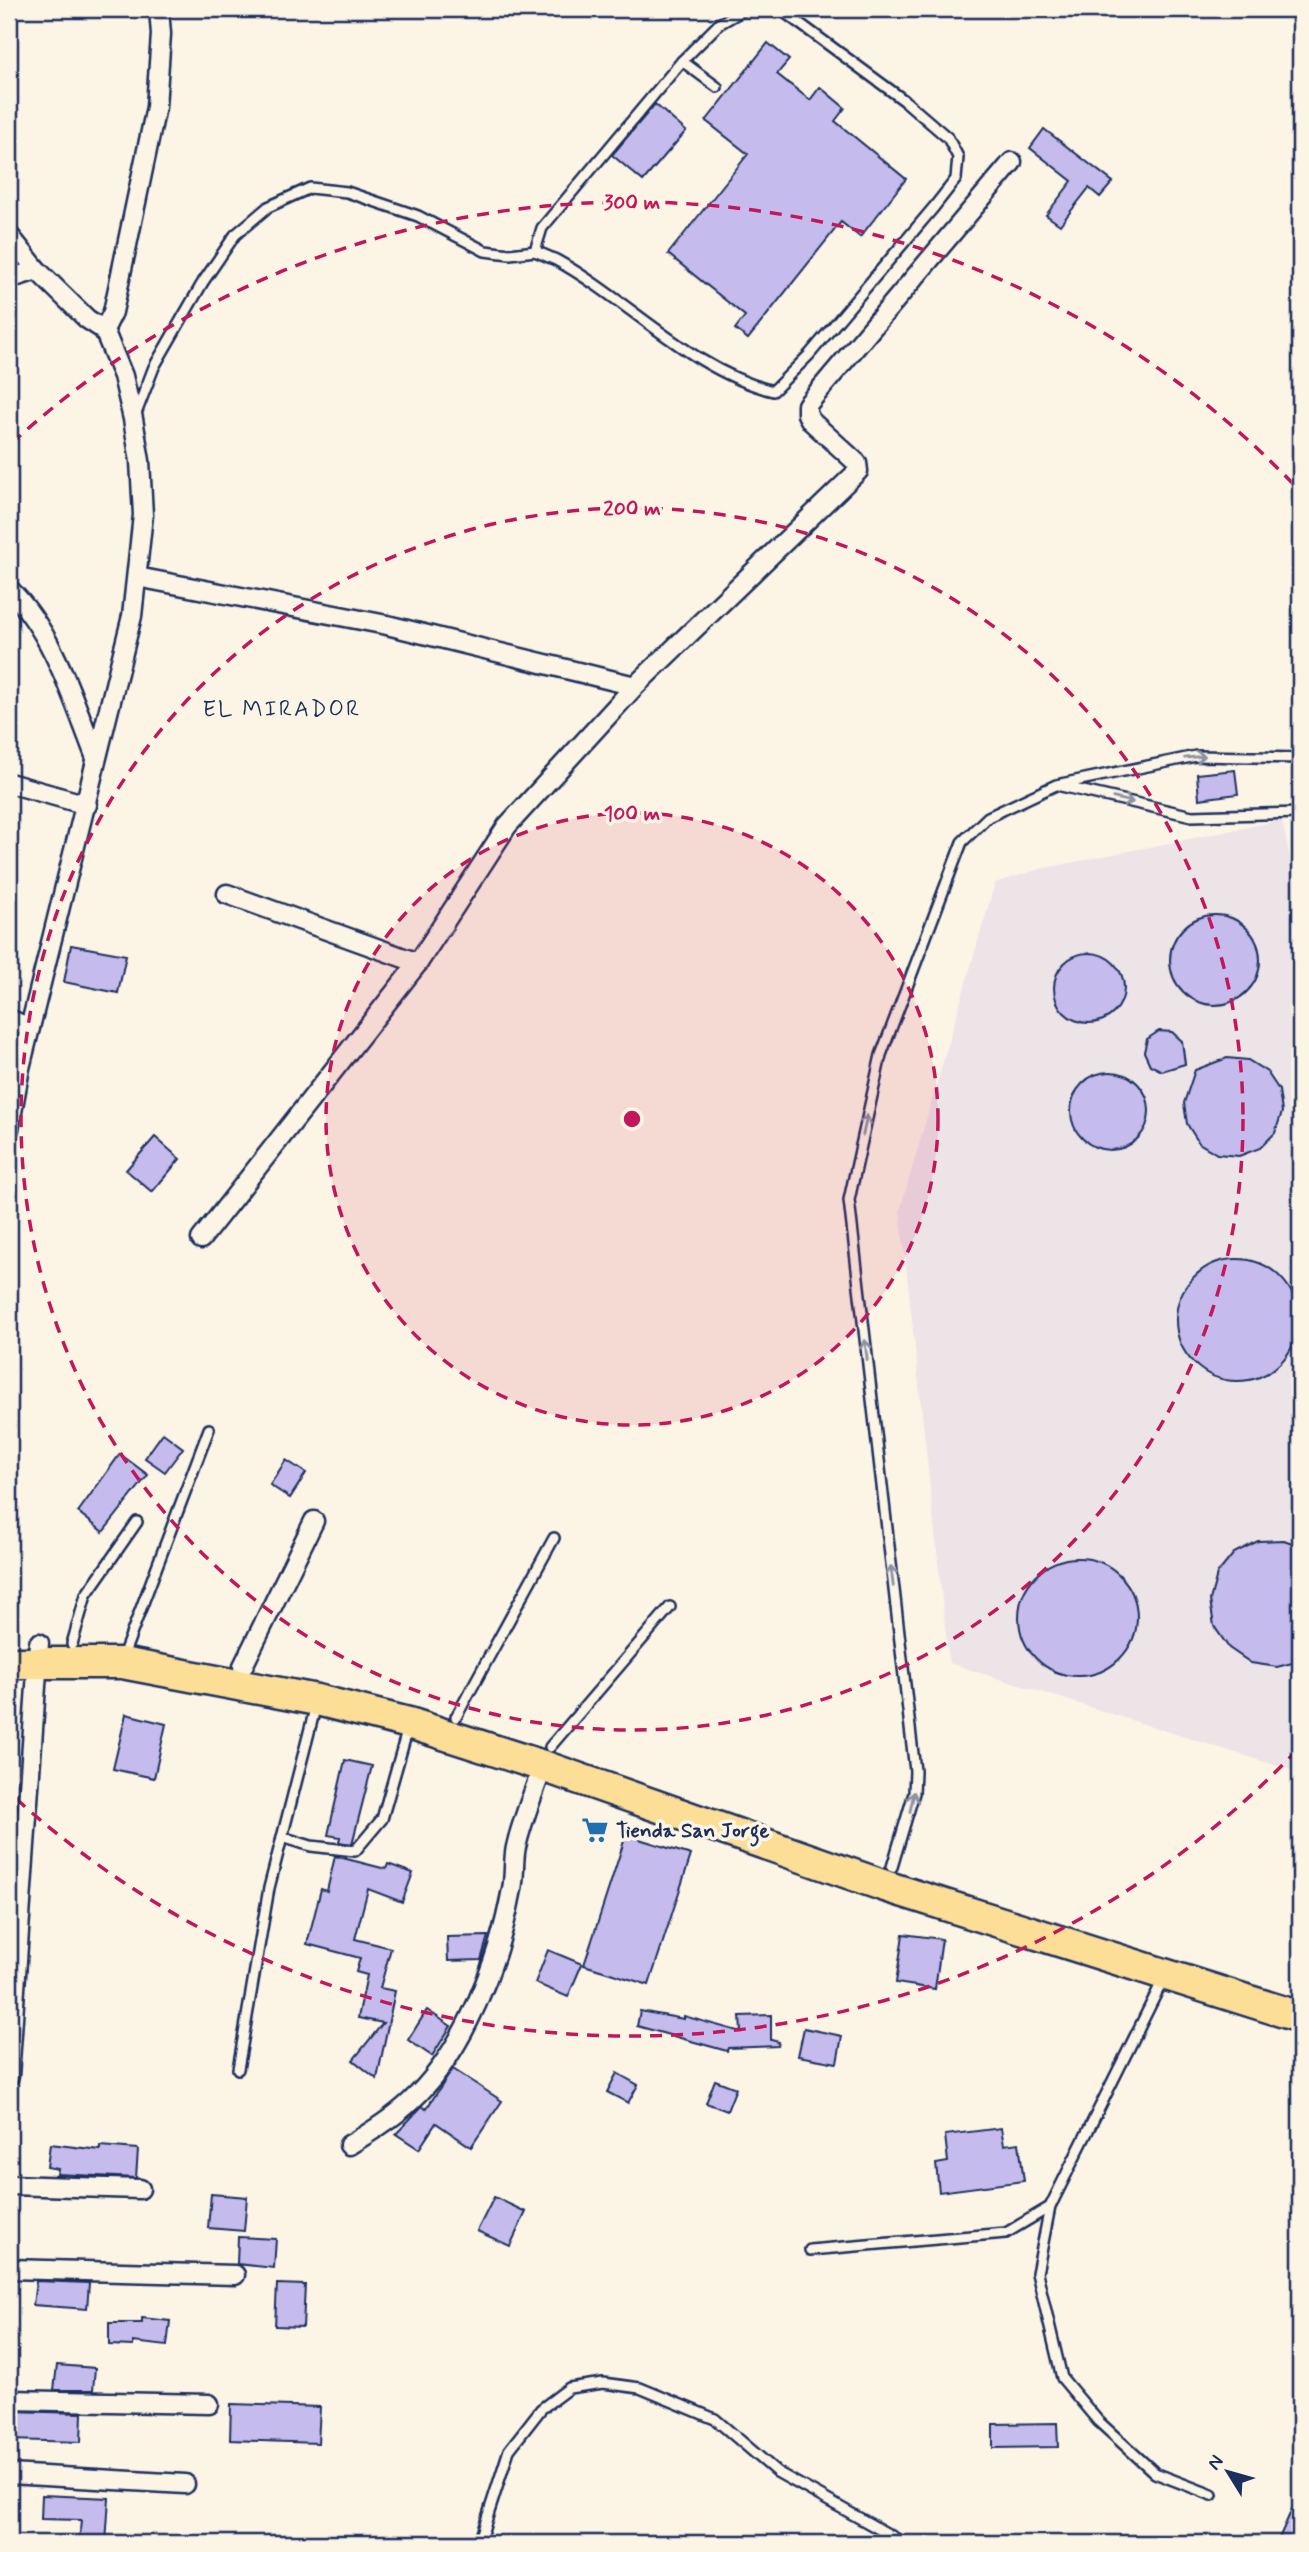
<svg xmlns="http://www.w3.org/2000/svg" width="1309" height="2552" font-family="Mynerve,sans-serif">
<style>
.built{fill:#ece4e7}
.building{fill:#c5bbed;stroke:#1b2f5e;stroke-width:2}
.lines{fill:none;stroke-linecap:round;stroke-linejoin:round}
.service-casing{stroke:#1b2f5e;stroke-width:14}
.minor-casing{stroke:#1b2f5e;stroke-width:23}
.primary-casing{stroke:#1b2f5e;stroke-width:35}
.service{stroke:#fcf5e5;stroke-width:9}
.minor{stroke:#fcf5e5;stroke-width:18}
.primary{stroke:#fcde96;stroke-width:30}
.oneway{stroke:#8c92a2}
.ring{fill:none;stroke:#c2185b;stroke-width:3.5;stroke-dasharray:12 9}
.labels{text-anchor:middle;stroke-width:7;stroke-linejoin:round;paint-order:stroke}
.poi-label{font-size:21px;font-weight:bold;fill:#1b2f5e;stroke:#fcf5e5;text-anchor:start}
.neighbourhood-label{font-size:23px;letter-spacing:2px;fill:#1b2f5e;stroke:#fcf5e5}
.centre{fill:#c2185b;stroke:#fcf5e5;stroke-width:3.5}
.ring-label{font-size:21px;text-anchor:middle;font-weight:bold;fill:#c2185b;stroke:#fcf5e5;stroke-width:7;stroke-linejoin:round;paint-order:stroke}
</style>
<rect width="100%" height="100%" fill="#fcf5e5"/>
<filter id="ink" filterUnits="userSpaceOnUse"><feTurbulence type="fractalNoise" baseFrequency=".0143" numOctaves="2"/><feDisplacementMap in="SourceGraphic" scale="14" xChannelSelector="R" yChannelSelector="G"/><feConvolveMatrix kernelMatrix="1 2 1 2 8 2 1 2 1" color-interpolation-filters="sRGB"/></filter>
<g filter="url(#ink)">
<polygon class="built" points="1282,820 1300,905 1300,1773 949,1663 900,1210 995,883 1040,869"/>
<g class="building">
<polygon points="768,43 789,60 777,74 810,100 820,87 845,108 835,121 906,179 860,237 841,222 748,339 735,329 745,316 668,254 748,154 706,121"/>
<polygon points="655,104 686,131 643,181 612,155"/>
<polygon points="1044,129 1113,182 1100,197 1089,188 1060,225 1046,215 1072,181 1030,148"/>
<polygon points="1235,770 1238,794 1199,799 1197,774"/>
<circle cx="1215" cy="960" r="45"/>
<polygon points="71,945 126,955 118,993 64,982"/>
<circle cx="1089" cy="988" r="35"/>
<polygon points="1159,1031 1172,1032 1182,1041 1185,1064 1162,1071 1150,1065 1144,1052 1147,1039"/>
<polygon points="1227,1058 1248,1060 1267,1072 1279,1090 1282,1112 1275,1133 1260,1148 1239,1156 1217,1154 1199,1143 1187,1124 1184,1103 1195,1070"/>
<circle cx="1110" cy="1111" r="39"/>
<polygon points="155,1137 180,1159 152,1192 126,1170"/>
<circle cx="1237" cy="1320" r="61"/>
<polygon points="163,1433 183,1448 165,1472 145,1458"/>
<polygon points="120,1454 148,1475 103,1532 78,1512"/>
<polygon points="286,1460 306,1473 290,1498 270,1485"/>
<polygon points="1284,1540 1300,1546 1300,1661 1277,1667 1251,1663 1229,1648 1214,1626 1210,1600 1217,1574 1234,1553 1258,1541"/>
<circle cx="1078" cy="1617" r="59"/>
<polygon points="126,1714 166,1724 154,1778 113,1769"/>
<polygon points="345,1760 372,1766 352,1844 339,1842 340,1837 328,1835"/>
<polygon points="626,1835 691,1855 649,1985 584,1965"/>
<polygon points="335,1856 386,1869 388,1864 413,1873 402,1902 368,1889 355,1939 391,1948 380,1988 395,1991 377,2079 353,2060 383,2023 358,2018 367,1975 356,1972 360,1958 307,1944 321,1889 327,1891"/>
<polygon points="903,1934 942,1939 935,1989 896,1983"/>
<polygon points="488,1936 481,1960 448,1961 447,1937"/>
<polygon points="548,1950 582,1964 568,1997 535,1983"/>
<polygon points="427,2010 451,2026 432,2056 408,2040"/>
<polygon points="640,2011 684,2019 684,2016 741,2032 740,2016 771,2015 771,2040 779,2042 778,2046 728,2048 727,2051 637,2026"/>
<polygon points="804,2028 842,2036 837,2063 798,2056"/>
<polygon points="453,2069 502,2101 471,2147 436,2123 419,2149 396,2134 422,2106 426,2109"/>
<polygon points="617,2073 638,2085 628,2103 607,2092"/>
<polygon points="715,2080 736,2088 727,2111 706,2103"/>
<polygon points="1001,2128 1004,2145 1019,2143 1024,2181 939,2192 936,2164 948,2162 945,2135"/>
<polygon points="50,2144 100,2150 100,2146 138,2149 136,2178 57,2174 58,2169 47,2167"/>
<polygon points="211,2194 247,2197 244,2231 208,2228"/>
<polygon points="494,2197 526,2212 510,2246 477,2231"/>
<polygon points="238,2237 276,2239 274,2268 237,2264"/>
<polygon points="36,2281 89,2283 87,2309 33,2305"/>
<polygon points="277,2284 305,2285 303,2327 275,2326"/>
<polygon points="142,2318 170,2321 167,2346 133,2342 133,2346 109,2345 109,2323 142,2323"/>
<polygon points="57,2365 95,2368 93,2390 54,2390"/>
<polygon points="231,2404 320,2407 318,2443 230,2440"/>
<polygon points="10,2411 82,2413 81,2442 9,2440"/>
<polygon points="1057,2423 1058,2447 993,2448 993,2424"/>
<polygon points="1300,2491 1300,2543 1277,2543"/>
<polygon points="42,2495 109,2498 106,2543 79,2543 81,2520 41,2519"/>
</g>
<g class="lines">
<g class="service-casing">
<g id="service">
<polyline points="682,61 717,87"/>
<polyline points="535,251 542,228 682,61 719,24 745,9"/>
<path d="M135,416L154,367L203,282L235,235L268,207L310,188L347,192L418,216L485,251L510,254L535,251L556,260C629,300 690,370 773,391L809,355L934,207L956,179L958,157L948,138L905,101L780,9"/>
<polyline points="1061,786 1192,816 1300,813"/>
<polyline points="72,1644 86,1595 137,1522"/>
<polyline points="126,1648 209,1429"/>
<polyline points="456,1717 554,1538"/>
<polyline points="550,1747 670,1607"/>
<polyline points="282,1837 311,1846 355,1851 382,1819 408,1728"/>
<polyline points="892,1867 914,1793 915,1771 849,1200 881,1055 962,842 988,817 1056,785 1196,756 1300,758"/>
<polyline points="1163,1980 1050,2207 1037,2273 1062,2378 1098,2421 1155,2473 1212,2495"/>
<polyline points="238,2069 269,1888 316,1705"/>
<polyline points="810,2250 1006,2233 1050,2207"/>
<polyline points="479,2543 509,2450 541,2409 569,2388 603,2383 640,2388 715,2419 777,2472 904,2543"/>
</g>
</g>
<g class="minor-casing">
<g id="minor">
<polyline points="9,235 37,270 87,319 104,330 123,376 133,419 140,461 143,515 132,616 20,1068 9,1129"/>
<polyline points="9,279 37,270"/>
<polyline points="104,330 113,312 156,107 161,34 159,9"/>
<polyline points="137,577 387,625 635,686"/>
<path d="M9,589C54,633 73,700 96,758"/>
<polyline points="9,783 87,805"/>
<polyline points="227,894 418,963"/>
<polyline points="9,1019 30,1028"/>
<polyline points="201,1239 418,963 507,826 635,686 858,471 857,463 811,421 807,414 807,405 1012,162"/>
<polyline points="243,1666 314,1521"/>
<polyline points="9,2076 39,1643"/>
<path d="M349,2145C371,2132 392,2119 410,2102C465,2052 499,1960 512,1889C515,1875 513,1860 516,1847C522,1820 534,1792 543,1766"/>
<polyline points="9,2185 140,2189"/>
<polyline points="9,2269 235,2275"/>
<polyline points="9,2400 209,2404"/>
<polyline points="9,2474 185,2484"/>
</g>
</g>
<g class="primary-casing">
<polyline id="primary" points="9,1663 122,1663 317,1700 409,1723 543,1766 885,1886 1300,2017"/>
</g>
<use href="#service" class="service"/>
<use href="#minor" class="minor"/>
<use href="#primary" class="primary"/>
</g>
<defs><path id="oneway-shaft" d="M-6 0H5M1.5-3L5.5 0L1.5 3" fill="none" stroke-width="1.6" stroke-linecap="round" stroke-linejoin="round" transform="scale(1.75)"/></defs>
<g class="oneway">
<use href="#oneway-shaft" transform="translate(1195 757) rotate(-6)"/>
<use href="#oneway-shaft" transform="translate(1123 800) rotate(13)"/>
<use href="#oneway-shaft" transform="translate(865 1125) rotate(-78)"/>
<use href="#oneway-shaft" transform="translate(866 1350) rotate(-97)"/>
<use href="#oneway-shaft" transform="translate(892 1576) rotate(-97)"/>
<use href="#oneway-shaft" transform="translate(912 1802) rotate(-78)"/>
</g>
</g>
<circle cx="632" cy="1119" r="306" fill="#c2185b" fill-opacity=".12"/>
<g class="ring">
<circle cx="632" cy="1119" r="306"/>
<circle cx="632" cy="1119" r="611"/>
<path d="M1297 1750A917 917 0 0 1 12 1795M12 443A917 917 0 0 1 1297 488"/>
</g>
<defs>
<g id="supermarket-bare" transform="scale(2.1)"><path d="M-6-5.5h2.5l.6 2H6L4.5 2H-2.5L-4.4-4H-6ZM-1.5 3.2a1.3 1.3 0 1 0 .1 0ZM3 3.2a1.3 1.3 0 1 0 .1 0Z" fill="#1f6fb2" stroke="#fcf5e5" stroke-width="2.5" paint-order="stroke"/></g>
</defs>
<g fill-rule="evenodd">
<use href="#supermarket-bare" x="595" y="1830"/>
</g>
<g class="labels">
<g class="poi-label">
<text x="616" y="1837">Tienda San Jorge</text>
</g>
<g class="neighbourhood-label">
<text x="282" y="716">EL MIRADOR</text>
</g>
</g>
<circle cx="632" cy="1119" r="10" class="centre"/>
<g class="ring-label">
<text x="632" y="209">300 m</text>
<text x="632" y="515">200 m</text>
<text x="632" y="820">100 m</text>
</g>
<rect width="1309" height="2552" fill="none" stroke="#fcf5e5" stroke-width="35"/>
<rect x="18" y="18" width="1274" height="2517" fill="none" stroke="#1b2f5e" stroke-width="2.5" filter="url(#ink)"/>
<g transform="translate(1228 2472) rotate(307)" stroke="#fcf5e5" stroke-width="5" paint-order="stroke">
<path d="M0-5L12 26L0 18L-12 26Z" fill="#1b2f5e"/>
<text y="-10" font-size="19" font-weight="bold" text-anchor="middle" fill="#1b2f5e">N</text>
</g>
</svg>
